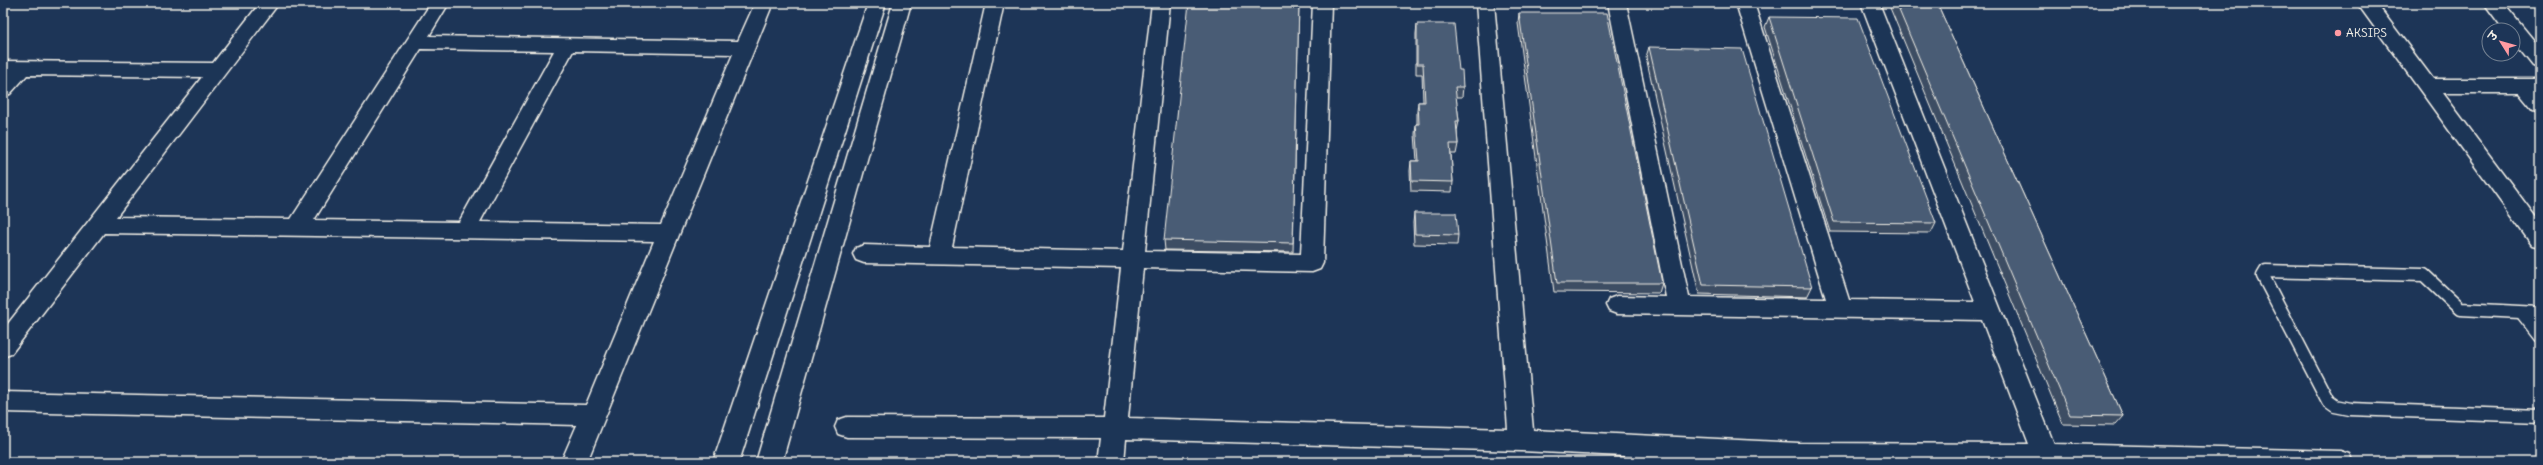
<svg xmlns="http://www.w3.org/2000/svg" width="2543" height="465" font-family="Delius,'Playpen Sans Deva',sans-serif">
<style>
.lines{fill:none;stroke-linecap:round;stroke-linejoin:round}
.service-casing{stroke:#f4f1e8;stroke-width:15}
.minor-casing{stroke:#f4f1e8;stroke-width:3}
.secondary-casing{stroke:#f4f1e8;stroke-width:3}
.service{stroke:#1d3557;stroke-width:12}
.minor{fill:#1d3557;fill-rule:evenodd}
.secondary{fill:#1d3557;fill-rule:evenodd}
.wall{fill:#3e4e64;stroke:#f4f1e8}
.building{fill:#485b74;stroke:#f4f1e8}
.poi-dot{fill:#ff9aa2;stroke:#1d3557;stroke-width:1.5}
.labels{text-anchor:middle;stroke-width:4;stroke-linejoin:round;paint-order:stroke}
.poi-label{font-size:12px;fill:#f4f1e8;stroke:#1d3557;text-anchor:start}
</style>
<rect width="100%" height="100%" fill="#1d3557"/>
<filter id="ink" filterUnits="userSpaceOnUse"><feTurbulence type="fractalNoise" baseFrequency=".025" numOctaves="2"/><feDisplacementMap in="SourceGraphic" scale="8" xChannelSelector="R" yChannelSelector="G"/><feConvolveMatrix kernelMatrix="1 2 1 2 8 2 1 2 1" color-interpolation-filters="sRGB"/></filter>
<g filter="url(#ink)">
<g class="lines">
<g class="service-casing">
<g id="service">
<polyline points="2522,313 2540,336"/>
<polyline points="2540,313 2460,309 2424,275 2266,271 2263,276 2328,401 2335,406 2350,409 2540,416"/>
</g>
</g>
<g class="minor-casing">
<g id="minor">
<path d="M260,3H279L116,217L291,219L431,3H449L429,36L738,41L755,3H773L587,462H561L577,425L3,412V392L586,405L654,241L104,233L11,354L3,357V330L202,77L27,75L10,94L3,96V61L213,63ZM421,49L554,51L459,222L314,220ZM573,51L733,54L661,225L480,222Z"/>
<polygon points="986,3 1004,3 952,247 1123,251 1152,3 1170,3 1145,251 1301,254 1313,3 1331,3 1323,263 1320,269 1312,272 1143,268 1128,418 1508,429 1476,3 1494,3 1533,430 1799,443 2029,444 1982,320 1617,314 1609,311 1606,305 1609,299 1617,296 1666,297 1608,3 1626,3 1689,297 1826,299 1736,3 1754,3 1849,300 1975,302 1861,3 1879,3 2054,444 2340,451 2349,454 2353,462 1745,462 1521,451 1126,439 1124,462 1098,462 1101,438 847,437 838,434 835,427 838,420 847,417 1104,418 1121,268 864,263 856,260 853,254 856,248 864,245 930,247"/>
<polygon points="2357,3 2376,3 2433,79 2540,79 2540,112 2533,110 2519,93 2443,93 2540,223 2540,247 2532,245"/>
<polygon points="2484,3 2503,3 2540,48 2540,68 2533,66 2513,41 2513,30 2504,30"/>
</g>
</g>
<g class="secondary-casing">
<g id="secondary">
<polygon points="868,3 886,3 739,462 713,462"/>
<polygon points="893,3 911,3 782,462 756,462"/>
</g>
</g>
<use href="#service" class="service"/>
<use href="#minor" class="minor"/>
<use href="#secondary" class="secondary"/>
</g>
<g class="wall">
<polygon points="1299,3 1293,252 1165,250 1164,240"/>
<polygon points="1888,3 1937,3 2123,416 2115,425 2063,424"/>
<polygon points="1519,13 1662,283 1659,293 1554,292 1518,23"/>
<polygon points="1769,17 1936,223 1931,233 1830,232 1765,27"/>
<polygon points="1417,24 1459,70 1463,87 1462,97 1456,97 1459,121 1457,131 1458,144 1456,154 1451,154 1453,182 1452,192 1411,191 1410,171 1411,161 1417,161 1415,134 1416,124 1417,124 1417,111 1418,102 1423,102 1422,74 1416,74 1416,34"/>
<polygon points="1649,47 1812,287 1807,297 1699,294 1646,57"/>
<polygon points="1414,213 1458,235 1457,245 1414,244 1413,223"/>
</g>
<g class="building">
<polygon points="1189,3 1299,3 1293,243 1164,240"/>
<polygon points="1896,3 1937,3 2123,416 2070,415"/>
<polygon points="1519,13 1607,13 1662,283 1557,283"/>
<polygon points="1769,17 1858,18 1936,223 1834,222"/>
<polygon points="1417,24 1454,24 1459,70 1462,70 1463,87 1455,87 1459,121 1456,121 1458,144 1450,144 1453,182 1412,181 1411,161 1419,161 1416,124 1419,124 1418,102 1425,102 1423,64 1417,64"/>
<polygon points="1649,47 1742,49 1812,287 1703,285"/>
<polygon points="1414,213 1456,213 1458,235 1415,234"/>
</g>
</g>
<circle class="poi-dot" cx="2338" cy="33" r="4"/>
<g class="labels">
<g class="poi-label">
<text x="2346" y="37">AKSIPS</text>
</g>
</g>
<rect width="2543" height="465" fill="none" stroke="#1d3557" stroke-width="16"/>
<rect x="8" y="8" width="2527" height="449" fill="none" stroke="#f4f1e8" stroke-width="1.5" filter="url(#ink)"/>
<g transform="translate(2501 42) rotate(307)"><circle r="19" fill="#1d3557" stroke="#738091"/>
<path d="M0-3L7 15L0 10L-7 15Z" fill="#ff9aa2"/>
<text y="-6" font-size="11" font-weight="bold" text-anchor="middle" fill="#f4f1e8">उ</text>
</g>
</svg>
